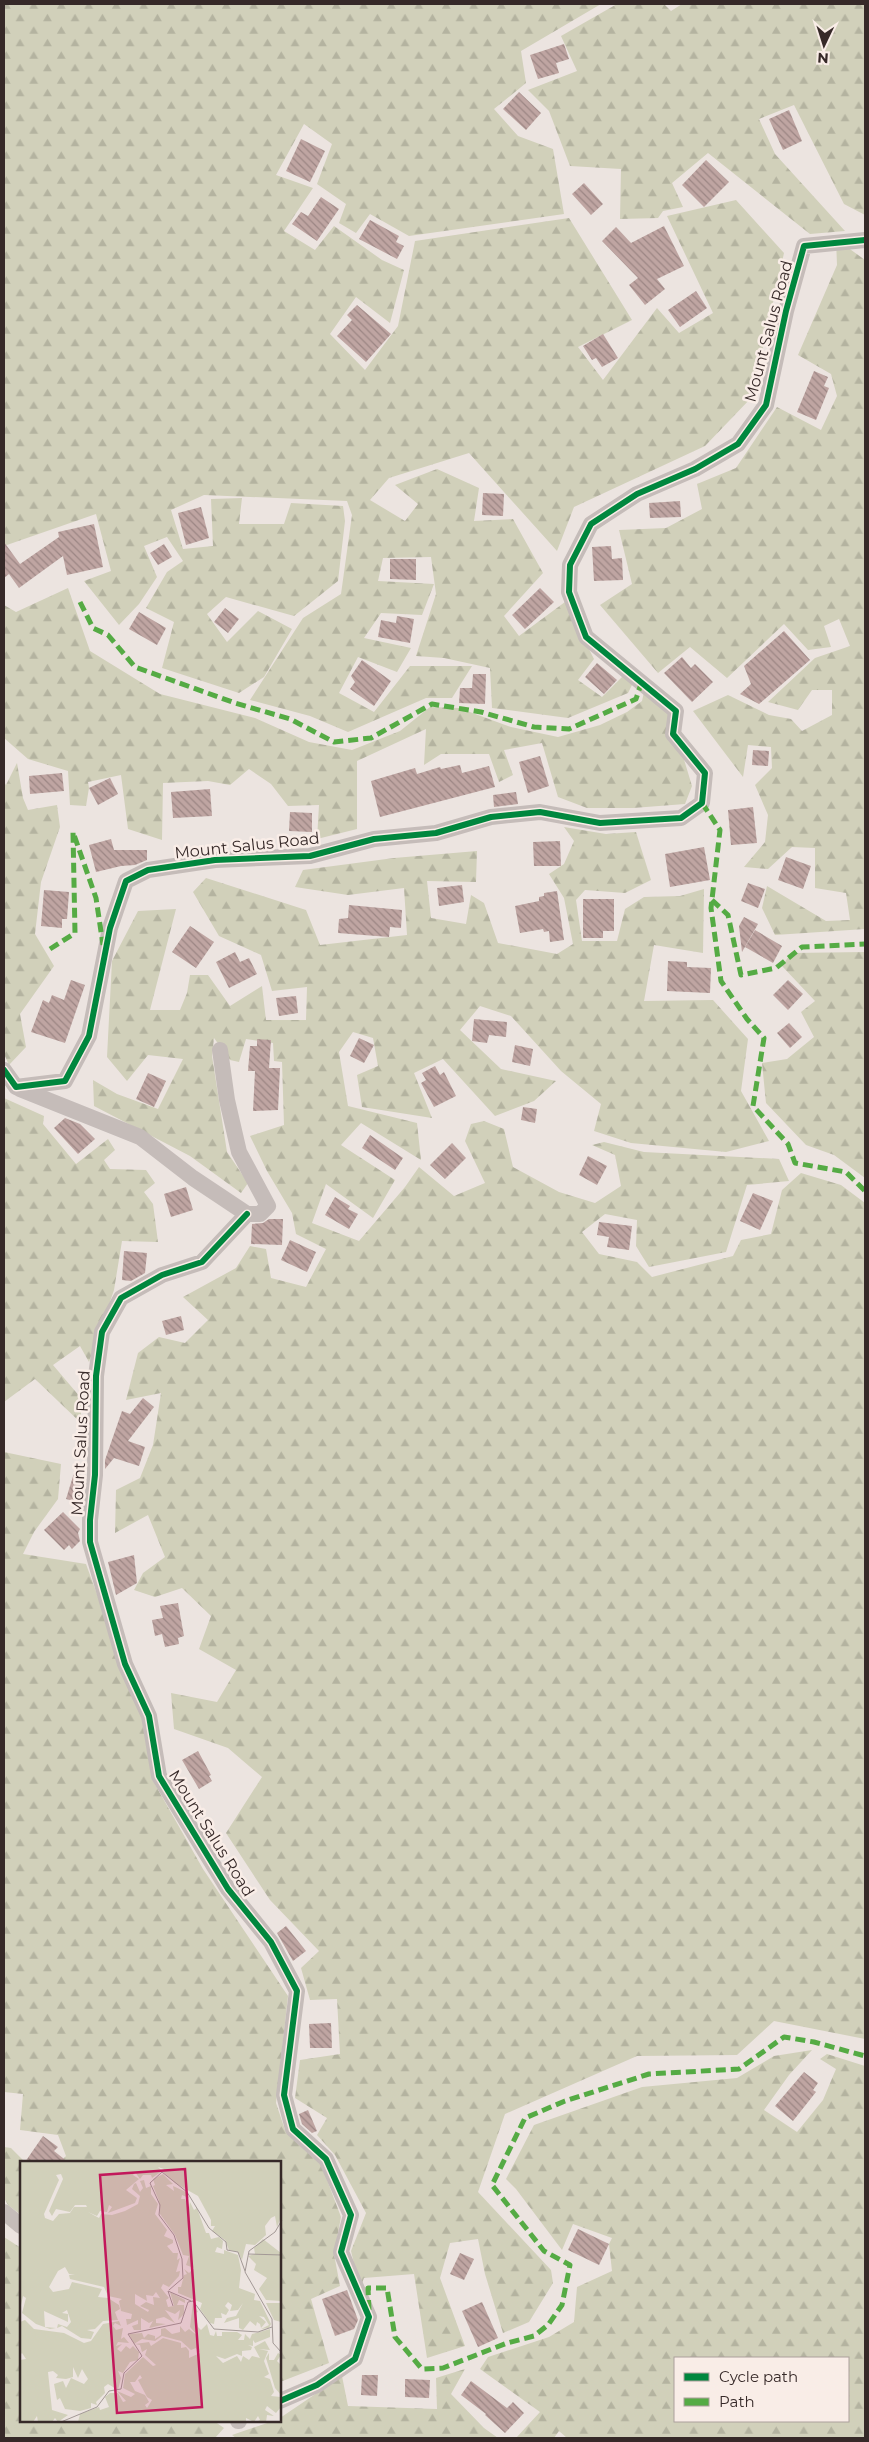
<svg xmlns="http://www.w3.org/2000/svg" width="869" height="2442" font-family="Montserrat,sans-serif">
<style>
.forest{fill:url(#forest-firs);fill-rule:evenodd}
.building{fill:url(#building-back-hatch)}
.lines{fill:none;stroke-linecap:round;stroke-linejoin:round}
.street{stroke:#c5bcb9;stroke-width:16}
.quiet{stroke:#55ab44;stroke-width:5;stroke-dasharray:10 5;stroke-linecap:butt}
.cycleway-casing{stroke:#f9ede7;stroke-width:9}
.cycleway{stroke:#00873e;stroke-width:6}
.labels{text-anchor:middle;stroke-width:5;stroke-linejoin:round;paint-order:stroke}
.street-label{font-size:16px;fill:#362928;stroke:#f9ede7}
.inset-road{fill:none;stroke:#a39996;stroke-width:1}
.view{fill:#c2185b;fill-opacity:0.15;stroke:#c2185b;stroke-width:2.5}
.inset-edge{fill:none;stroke:#362928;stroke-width:2.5}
</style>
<defs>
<pattern id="forest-firs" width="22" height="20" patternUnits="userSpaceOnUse" patternTransform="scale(1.25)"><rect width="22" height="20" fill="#d1d0ba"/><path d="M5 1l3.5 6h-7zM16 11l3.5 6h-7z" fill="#b4b3a0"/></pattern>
<pattern id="building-back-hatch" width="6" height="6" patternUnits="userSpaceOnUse" patternTransform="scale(1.25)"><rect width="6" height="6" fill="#bfa5a2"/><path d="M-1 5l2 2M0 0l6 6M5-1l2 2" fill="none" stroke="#9c8684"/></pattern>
</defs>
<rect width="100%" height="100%" fill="#ece4e0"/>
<g class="forest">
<polygon points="4,4 601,4 521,51 526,83 494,109 518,136 553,149 564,214 409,236 370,214 356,233 339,223 346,204 317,184 332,144 304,124 276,175 313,188 284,231 315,250 334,226 382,260 404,270 390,323 356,297 330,334 365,370 398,326 415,241 569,218 632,320 578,347 603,380 657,308 679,333 713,313 667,216 736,200 784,253 752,397 705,446 574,507 557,551 469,453 389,478 370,500 405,521 418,504 395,485 437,469 479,488 474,521 513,519 543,573 504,616 519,636 565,602 594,659 578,680 602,697 623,676 633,683 628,693 568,718 492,708 490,668 444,658 416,656 436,594 431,557 383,558 378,581 434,584 422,615 381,613 364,638 411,648 397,672 358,657 339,693 374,712 410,666 472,666 452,698 426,698 348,732 310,716 250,700 303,618 341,594 352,515 347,501 204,495 171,510 183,549 213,546 211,499 242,498 239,524 284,524 291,503 343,506 345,521 338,581 294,616 226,597 207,614 227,642 258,611 292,629 264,677 239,693 162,668 174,622 146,608 167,572 183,561 167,537 144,546 157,577 139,604 119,625 84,581 111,571 96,514 4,546"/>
<polygon points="617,4 664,4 671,11 682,4 865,4 865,215 844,204 794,105 759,119 775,154 845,231 810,234 708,153 672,183 683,207 663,211 658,218 620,219 621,169 570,166 549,111 528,90 577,71 561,36"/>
<polygon points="836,239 865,260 865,929 775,935 762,908 767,886 826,921 850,920 846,893 815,888 815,848 792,847 768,869 744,867 765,842 768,815 755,785 772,768 771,747 748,745 743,777 693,711 728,695 769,715 791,719 802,731 832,715 832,690 812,690 798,710 768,702 815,658 850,646 839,619 824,626 831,647 808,650 784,624 727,678 690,647 658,673 600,605 632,584 619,530 666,528 702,509 697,484 736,468 777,407 821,430 837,396 831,374 798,355 837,265"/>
<polygon points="68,588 90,651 160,694 255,718 309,742 352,750 400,731 430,707 459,708 511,727 558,737 600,725 627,712 642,701 644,692 670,713 692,786 685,804 633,808 587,808 558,797 542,743 504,750 513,775 499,782 489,754 441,754 424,765 426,729 357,761 357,829 317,839 319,805 288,806 271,784 249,769 230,785 208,781 163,783 162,840 128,829 121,775 88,782 89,788 86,806 70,805 68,771 28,759 4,738 4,605 16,612"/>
<polygon points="17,763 23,798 28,810 57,805 60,827 41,882 35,934 54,966 20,1014 26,1047 9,1065 4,1054 4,782 6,785"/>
<polygon points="564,827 606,834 636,832 651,880 625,893 585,890 576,900 582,941 617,941 625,909 644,897 680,896 704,889 703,953 654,945 644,1001 713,1000 748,1039 741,1091 769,1141 726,1152 631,1143 594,1131 601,1104 561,1071 511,1016 480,1006 460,1030 501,1069 556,1081 534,1101 495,1116 443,1059 414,1073 432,1118 362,1107 357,1075 378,1066 373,1038 353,1032 339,1052 348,1106 417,1123 421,1160 361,1123 341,1145 395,1180 373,1218 326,1184 312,1223 359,1241 405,1187 419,1167 454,1196 485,1183 465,1141 471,1124 484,1121 504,1129 513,1167 559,1192 595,1203 621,1186 615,1155 592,1145 604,1142 644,1152 779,1159 789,1181 747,1185 726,1252 649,1267 636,1246 637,1220 605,1214 582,1232 599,1254 637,1262 652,1277 733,1256 741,1240 771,1234 782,1190 801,1173 841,1185 865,1203 865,2039 774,2021 737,2055 637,2056 505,2114 478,2192 551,2270 553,2283 529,2322 503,2333 485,2274 478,2239 450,2243 440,2278 465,2346 427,2358 414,2274 364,2278 360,2288 351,2251 366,2213 335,2155 317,2135 327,2118 295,2098 300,2060 340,2054 337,1999 310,2000 301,1968 319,1951 270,1900 226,1833 262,1777 228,1748 174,1729 171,1693 217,1702 236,1670 199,1649 211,1616 182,1588 155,1597 134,1590 143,1573 165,1557 148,1515 115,1533 116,1490 140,1478 153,1445 161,1393 126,1400 138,1353 159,1337 185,1343 208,1320 183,1297 236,1268 250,1246 266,1249 271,1278 306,1287 326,1249 296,1234 292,1213 267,1171 250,1136 284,1125 282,1062 274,1061 273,1043 246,1039 239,1062 230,1060 214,1038 212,1056 227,1152 248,1183 241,1193 190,1156 94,1106 93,1080 117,1094 158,1109 183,1059 148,1055 127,1081 107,1057 112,961 138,911 176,909 150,1010 180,1010 187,993 190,975 208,975 230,1006 262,986 266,1020 306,1020 307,987 272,991 261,955 219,936 193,892 206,878 306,910 320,945 407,935 404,888 348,895 295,887 303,870 394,858 477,851 476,882 427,881 431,918 466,924 471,895 484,903 498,943 557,954 573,944 564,898 549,874 564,864 574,841"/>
<polygon points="865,952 865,1178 834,1155 806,1145 766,1103 762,1063 787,1059 814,1037 801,1012 815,1001 782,966 791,953"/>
<polygon points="4,1098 44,1116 43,1124 76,1164 108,1139 115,1150 104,1160 110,1169 146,1170 155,1183 144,1192 153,1204 158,1242 122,1241 114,1290 89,1362 80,1346 53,1365 81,1398 81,1423 35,1379 4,1402"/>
<polygon points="4,1452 61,1464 58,1499 34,1532 23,1554 86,1564 144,1723 152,1779 203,1869 288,1996 276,2103 285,2130 321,2164 341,2217 334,2254 340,2286 311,2299 329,2363 280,2382 280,2162 60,2162 66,2156 58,2135 20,2130 23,2094 4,2092"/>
<path d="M812,2050L789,2075L764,2110L797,2132L823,2100L836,2069L820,2059L827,2054L865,2066V2438H567L559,2431L554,2438H516L540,2412L480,2369L488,2357L549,2337L574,2322L577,2287L612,2271L609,2244L612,2238L573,2224L562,2250L516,2189L506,2179L534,2125L642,2087L737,2078L774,2056ZM675,2358H848V2421H675Z"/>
<polygon points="4,2147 11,2148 25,2162 21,2162 21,2215 8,2205 4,2198"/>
<polygon points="4,2237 21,2248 21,2421 214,2421 224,2428 215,2438 4,2438"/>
<polygon points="465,2369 451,2394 484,2428 498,2438 236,2438 232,2435 273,2421 280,2421 280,2418 342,2376 348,2406 437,2409 436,2378"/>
</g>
<g class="building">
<polygon points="564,44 569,59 556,63 559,73 538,79 530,55"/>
<polygon points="519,92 541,113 526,130 503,109"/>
<polygon points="789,110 802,141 783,150 769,119"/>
<polygon points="301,139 325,151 310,182 286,171"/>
<polygon points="706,160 729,182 704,207 682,185"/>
<polygon points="584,183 603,204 591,215 572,194"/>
<polygon points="321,197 339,209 317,241 292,224 301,212 308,216"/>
<polygon points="370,220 399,236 396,242 404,246 397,259 359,239"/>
<polygon points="664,226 684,266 657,279 665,289 645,305 629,285 638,278 602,241 616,227 631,243"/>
<polygon points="696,291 707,308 680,327 668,310"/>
<polygon points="357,305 391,334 366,362 337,336 352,320 347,315"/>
<polygon points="603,334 618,358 602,367 596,358 592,360 583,346"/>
<polygon points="814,371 828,377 824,386 829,388 816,420 797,412"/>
<polygon points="483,493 504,494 503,516 482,515"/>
<polygon points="680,501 681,517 650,518 649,503"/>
<polygon points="201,507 209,538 186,545 178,513"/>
<polygon points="94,524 103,567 67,575 63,556 19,588 9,574 4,578 4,542 20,564 59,537 58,532"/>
<polygon points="164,544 172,557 158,565 150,553"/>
<polygon points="611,546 612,559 622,558 623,580 594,581 592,547"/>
<polygon points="390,559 416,559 416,580 390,579"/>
<polygon points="540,588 554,602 525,629 512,615"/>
<polygon points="225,608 239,619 228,633 214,622"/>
<polygon points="139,612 166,628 157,645 129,629"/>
<polygon points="397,616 414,619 410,643 378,637 381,620 396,623"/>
<polygon points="784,631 810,660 759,704 740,694 751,684 744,666"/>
<polygon points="682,657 691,668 695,664 713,682 692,702 664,673"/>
<polygon points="362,660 391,681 374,706 350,689 355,682 351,676"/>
<polygon points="597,663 617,680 604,694 585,677"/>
<polygon points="473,674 486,674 485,704 459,703 460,688 472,688"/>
<polygon points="753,750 769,751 768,766 752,765"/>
<polygon points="540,756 549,786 528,793 519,762"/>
<polygon points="460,765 462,773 489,766 495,787 380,817 371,781 415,768 417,774 440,767 441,769"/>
<polygon points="62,773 64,791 30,794 29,776"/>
<polygon points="110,778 118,794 98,805 89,788"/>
<polygon points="210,789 212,816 173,818 171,792"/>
<polygon points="516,792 518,804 494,807 493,795"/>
<polygon points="753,807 757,843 731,845 728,810"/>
<polygon points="290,812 312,813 312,832 289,831"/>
<polygon points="111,839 114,850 147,850 147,860 135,865 121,866 96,872 89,845"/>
<polygon points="560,841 561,866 534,866 533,842"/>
<polygon points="704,847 710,880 670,887 665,854"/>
<polygon points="786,857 811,866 803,889 778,880"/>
<polygon points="748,883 765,889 758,908 741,901"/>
<polygon points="462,885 464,902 439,906 437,888"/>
<polygon points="44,890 69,892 67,919 62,919 62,928 41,926"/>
<polygon points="557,891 564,940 550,942 549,931 544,932 543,929 520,933 515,906 539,901 539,897 544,896 544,893"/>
<polygon points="583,899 614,899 614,931 603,931 603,938 583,938"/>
<polygon points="349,905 402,910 401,928 390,927 389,937 338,933 339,919 348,918"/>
<polygon points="744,917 758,924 742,952 739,926"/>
<polygon points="190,926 214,942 196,968 172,952"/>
<polygon points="755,930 782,946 773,963 745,947"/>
<polygon points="235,952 240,962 249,958 257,974 229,988 216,962"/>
<polygon points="668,961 687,962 687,967 711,968 710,993 667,991"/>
<polygon points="71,980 85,985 65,1043 31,1032 43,1000 49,1003 52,995 64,1000"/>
<polygon points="788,980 803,994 788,1010 773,995"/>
<polygon points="296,996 298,1013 279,1016 276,998"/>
<polygon points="474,1019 507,1022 506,1037 489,1035 487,1043 472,1041"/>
<polygon points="789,1023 802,1037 790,1048 777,1033"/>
<polygon points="359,1038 374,1045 364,1063 350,1056"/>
<polygon points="257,1039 271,1040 269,1068 280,1068 278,1110 253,1111 255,1071 248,1071 250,1046 257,1046"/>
<polygon points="515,1045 533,1049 530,1066 512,1062"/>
<polygon points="435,1066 440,1075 444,1072 456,1096 434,1107 421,1083 426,1080 422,1073"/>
<polygon points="148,1073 166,1081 154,1107 136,1099"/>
<polygon points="523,1107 537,1109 535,1123 521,1120"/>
<polygon points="65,1118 80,1124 95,1139 78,1154 54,1128"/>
<polygon points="370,1135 403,1158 395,1170 362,1148"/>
<polygon points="452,1143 466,1158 445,1179 430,1165"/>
<polygon points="588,1156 607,1166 597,1185 579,1175"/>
<polygon points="186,1187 193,1210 171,1217 164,1194"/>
<polygon points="753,1193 773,1201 760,1230 740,1221"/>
<polygon points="335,1197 350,1206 348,1209 358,1214 349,1229 325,1215"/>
<polygon points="269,1219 283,1219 282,1245 251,1244 252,1224 263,1223"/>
<polygon points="599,1222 632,1226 629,1250 607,1247 609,1237 597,1235"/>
<polygon points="290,1240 316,1252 307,1272 281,1260"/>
<polygon points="124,1251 147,1253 145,1273 131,1281 122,1280"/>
<polygon points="181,1316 184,1330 166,1335 162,1321"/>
<polygon points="143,1398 154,1407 128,1441 145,1447 139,1466 114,1458 105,1469 105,1460 122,1411 130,1414"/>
<polygon points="74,1473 85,1476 81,1503 66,1499"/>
<polygon points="63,1512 80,1529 78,1533 80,1541 72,1549 69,1545 64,1550 44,1530"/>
<polygon points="134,1555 137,1583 116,1595 108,1562"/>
<polygon points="178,1603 184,1636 178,1638 179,1644 165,1647 162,1634 155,1636 152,1620 163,1618 160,1606"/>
<polygon points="198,1751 211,1775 209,1776 212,1781 199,1789 182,1760"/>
<polygon points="286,1926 306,1951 293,1961 277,1933"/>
<polygon points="331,2023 332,2048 310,2048 309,2024"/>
<polygon points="804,2072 818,2083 813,2090 816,2092 793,2121 775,2106"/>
<polygon points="308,2110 317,2131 312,2133 302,2124 299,2114"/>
<polygon points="43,2136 58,2147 54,2151 68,2162 25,2162"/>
<polygon points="578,2229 609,2244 599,2265 568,2250"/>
<polygon points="460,2253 474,2259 464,2280 450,2274"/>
<polygon points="347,2290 358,2320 354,2329 335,2336 322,2299"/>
<polygon points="482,2302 498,2338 478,2347 462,2311"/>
<polygon points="362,2375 378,2375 377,2396 361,2395"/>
<polygon points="405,2379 430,2380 429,2398 405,2397"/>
<polygon points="471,2381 507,2408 513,2402 524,2413 505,2433 485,2415 486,2414 461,2395"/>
</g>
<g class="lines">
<g class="street">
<polyline points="4,1070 16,1087 65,1081 89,1036 110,928 126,881 148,870 215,860 310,856 374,839 436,833 491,817 540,812 600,823 681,818 702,803 705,773 673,734 676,711 586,637 569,592 570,565 591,524 637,494 695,469 738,444 766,405 786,311 804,246 865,240"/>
<polyline points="20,1089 140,1137 193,1178 247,1214 260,1214 268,1206 239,1152 227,1100 220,1050"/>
<polyline points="247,1214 202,1262 162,1275 121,1298 102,1332 96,1376 95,1475 90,1520 90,1542 125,1664 149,1716 159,1776 228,1889 271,1942 297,1991 284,2095 293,2129 326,2159 351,2215 341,2252 369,2317 355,2359 317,2385 280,2401"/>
<polyline points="4,2212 21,2226"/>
<polyline points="238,2421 239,2421"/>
</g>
<g class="quiet">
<polyline points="80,602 93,628 108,635 135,667 235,703 290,719 334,742 371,738 432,704 481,712 534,727 569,729 636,699 642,681"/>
<polyline points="702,803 720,830 711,908 721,981 747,1019 764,1038 753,1106 788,1144 795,1163 846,1172 865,1191"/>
<polyline points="712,900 728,915 741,975 776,968 802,947 865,944"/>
<polyline points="50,949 75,933 73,832 96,898 103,945"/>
<polyline points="369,2310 368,2288 387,2288 395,2337 422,2369 443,2368 507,2343 534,2336 548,2325 562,2305 570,2265 544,2251 492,2185 525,2118 565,2101 649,2074 739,2069 784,2037 814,2042 865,2056"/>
</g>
<g class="cycleway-casing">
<g id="cycleway">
<polyline points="4,1070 16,1087 65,1081 89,1036 110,928 126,881 148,870 215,860 310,856 374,839 436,833 491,817 540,812 600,823 681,818 702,803 705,773 673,734 676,711 586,637 569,592 570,565 591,524 637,494 695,469 738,444 766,405 786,311 804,246 865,240"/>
<polyline points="247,1214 202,1262 162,1275 121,1298 102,1332 96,1376 95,1475 90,1520 90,1542 125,1664 149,1716 159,1776 228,1889 271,1942 297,1991 284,2095 293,2129 326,2159 351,2215 341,2252 369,2317 355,2359 317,2385 280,2401"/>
</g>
</g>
<use href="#cycleway" class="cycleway"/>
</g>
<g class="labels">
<g class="street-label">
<text transform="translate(768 331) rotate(-75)" y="6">Mount Salus Road</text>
<text transform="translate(247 845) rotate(-6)" y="6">Mount Salus Road</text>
<text transform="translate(80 1443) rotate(-87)" y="6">Mount Salus Road</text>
<text transform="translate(212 1833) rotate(58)" y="6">Mount Salus Road</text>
</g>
</g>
<g transform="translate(20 2161)">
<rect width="261" height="261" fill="#ece4e0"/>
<path d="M0,1H261V56L257,66L255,55L251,57L245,65L246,74L235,84L226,83L222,99L218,91L209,89L205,79L192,70L195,65H191V59L178,35L155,22L143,11L144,8L138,6L142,10L132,17L131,14H123L120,18L115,11L113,14L119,18L106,29L117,37L115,42L88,52L92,46L89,44L87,51L80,50L77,55L68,51L79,57L81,53L92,54L105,50L118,43L120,35L112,28L114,23L116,22L120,31L123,27L120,20L124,19L126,27L131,25V33L138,43L135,53L147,69L144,75L153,79V82L147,85L153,92H158L157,99L160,97L156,111L160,110L159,115L149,126L143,123L141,127L149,137L146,139L148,146L154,145L150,131L165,139V142L159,139L157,144H164V153L158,159L160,149L155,153L145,149L155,162L144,156L136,158V162L146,163L129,167L133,160L129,162L121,157V169H114L112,165L118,163V159L107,164L106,158H111L112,153L101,150L99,140L102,138L88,135L84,126L50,118L49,114L55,113H49L45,106L38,110L29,126L33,131L49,128L52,121L61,123L82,128L78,136L88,137L99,144L100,148L95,151L98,159L83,160L75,168L67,169L74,171L71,178L61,177L42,165L37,167L38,163L47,166L51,161L47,149L42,152L48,153V161L24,150L25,166L36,167L30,168L16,163L2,152L6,137L3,135L0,149ZM41,13L43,18L29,50L32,55L36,48L50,51L55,44H66L67,46H54L50,52L39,53L33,60L25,57L24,53L39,19L36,14ZM136,131L140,137L133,136L134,144L126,141L120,145L129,149L128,151L115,143V133L127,140L126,134L133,135ZM143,13L153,23L146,24L154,30L153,25L166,31L169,37L162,34L161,38H165L169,47L170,41L174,49L177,47L186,72H189L191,78L199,76L203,80L202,88L197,86L195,91L204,93V89L218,94L221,109L219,127L235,133L234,139L240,140L251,163L249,167L241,168L249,164L244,156L239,155L246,161L241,167L240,163L237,161L236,165L230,160L223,169L219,167V157L204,162L207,157L216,155L223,142L218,149L210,150L212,144L208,141L205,145L209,149L206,154L201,152L202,157H195L194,163L190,162L180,148L182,142L158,132V126H161L164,114L167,113L164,108L169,112L174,107L166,104L169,95L163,94L155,74L140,53L139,40L133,25L135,24L133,18ZM243,78L261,92V140L246,139L239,128L247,117L234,109L236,103L228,95L235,93L234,87ZM173,142L178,151L175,152L178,166L181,169L187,163L190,174L194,175L196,170L197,175H202V171H217L222,174L218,179H224L225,173L230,178L232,173L250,168V176L235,182L233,179V185L228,184L232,186L231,189L222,190V195L217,193L205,198L196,195L203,202L217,195L221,201L223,195L229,199L232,195L240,197L234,186L245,180L250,189L239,188L248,190L244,200L249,213L244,216L250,218L254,231L251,235L261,236V246L256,252L247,245L245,249L254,255L247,254L246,261H236L240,259L238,255L234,261L226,257V261H58L60,253L79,246L80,249L89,246L85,236L90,232H98L103,241L106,240L97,230L111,236L115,233L103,227L105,213L123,196L133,205L136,204L125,194L127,188L122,191L120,184L115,183L129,181L131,185L143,177L161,182V187L166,186L169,190V197L180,192L176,187L171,189L161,180L142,175L135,180L122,178L114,183L109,173L122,172L124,177L128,173L135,175V178L141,174V168L145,167L152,173L160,171V165L165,171L169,168L178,175L170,166ZM120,214L122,217L118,219L127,236L132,239L127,247L125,244L129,241L125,234L115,230L110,221H115ZM246,142H261V161L254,159ZM5,159L14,168L44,172L64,182L71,180L83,163L99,160L101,165L95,162L93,165L96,169L103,167L101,178L104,176L109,182L98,181L96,185L102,183L97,188L101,191L106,185L110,188L113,185L119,191L118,199L110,201L103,212L98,210L101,217L98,229L88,223L84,226L85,232L76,241L77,244L71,242V247L60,250L45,248L40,237L37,239L34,223L43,220L46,227L51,217L64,223L68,218L62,208L58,217L53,206V216L46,218L36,217L38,214L33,210L28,211L32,249L48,254L38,261L35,257L32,261H18L17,255L13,261H0V199L6,198L2,192L0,194V161ZM249,192V199H254L258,192L261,194L257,200L261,204V234L255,227L246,197Z" fill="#d1d0ba" fill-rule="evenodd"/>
<path class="inset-road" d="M262,59L255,71L229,90L225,111L252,158L253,182L262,192M228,93L262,94M149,129L163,117L162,98L154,74L139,54L140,44L130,22L142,11L167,31L189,67L206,81L207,89L218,91L225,110M153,145L148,130L171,140M41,261L77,246L89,230L101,228L104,212L122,195L108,173L161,162L168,141L173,140L194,168L238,171L252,166"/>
<path class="view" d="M165,8L182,246L97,252L80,14Z"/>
<rect width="261" height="261" class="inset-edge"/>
</g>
<rect width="869" height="2442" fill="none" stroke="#362928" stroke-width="10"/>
<rect x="674" y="2357" width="175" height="65" fill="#f9ede7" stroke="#ab9f9b"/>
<rect x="684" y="2373" width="25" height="8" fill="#00873e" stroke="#ab9f9b"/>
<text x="719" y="2382" font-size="15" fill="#362928">Cycle path</text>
<rect x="684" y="2398" width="25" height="8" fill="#55ab44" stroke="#ab9f9b"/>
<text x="719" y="2407" font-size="15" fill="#362928">Path</text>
<g transform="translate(824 45) rotate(184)" stroke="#f9ede7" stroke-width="4" paint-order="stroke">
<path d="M0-4L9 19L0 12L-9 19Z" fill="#362928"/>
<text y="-8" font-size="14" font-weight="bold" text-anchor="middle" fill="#362928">N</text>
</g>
</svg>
